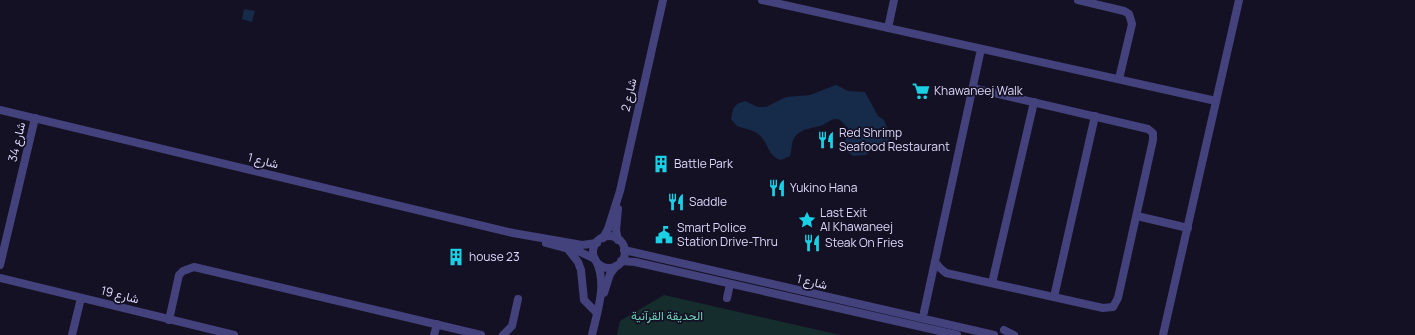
<svg xmlns="http://www.w3.org/2000/svg" width="1415" height="335" font-family="Manrope,Vazirmatn,sans-serif">
<style>
.green{fill:#152d2c}
.water{fill:#162a49}
.lines{fill:none;stroke-linecap:round;stroke-linejoin:round}
.minor{stroke:#44427d;stroke-width:8}
.labels{text-anchor:middle;stroke-width:3.5;stroke-linejoin:round;paint-order:stroke}
.poi-label{font-size:12px;fill:#dcd8fb;stroke:#151124;text-anchor:start}
.street-label{font-size:12px;fill:#dcd8fb;stroke:#151124}
.park-label{font-size:12px;fill:#6cd3b9;stroke:#151124}
</style>
<rect width="100%" height="100%" fill="#151124"/>
<polygon class="green" points="664,295 840,335 617,335 620,321"/>
<g class="water">
<polygon points="244,9 255,11 252,22 242,19"/>
<path d="M836,85L848,91L865,92L878,116L884,120L889,133V140L886,144L873,147L866,155L853,156L845,150C843,142 849,136 848,128L840,120C833,117 829,122 823,125C812,129 802,127 794,138C791,143 792,150 790,156L781,160C767,156 769,142 758,134C752,129 744,129 737,126L731,119L733,109L737,104L745,101L758,107H766L786,97L810,95Z"/>
</g>
<g class="lines">
<g class="minor">
<polyline points="762,0 1216,101"/>
<polyline points="1078,0 1124,11 1129,14 1132,24 1119,79"/>
<polyline points="888,28 894,0"/>
<polyline points="0,110 513,233 582,245 597,243"/>
<polyline points="1137,216 1188,228"/>
<circle cx="609" cy="252" r="16"/>
<polyline points="603,238 608,229 620,191 663,0"/>
<polyline points="618,240 616,230 618,209"/>
<polyline points="546,243 580,252 595,259"/>
<polyline points="567,248 578,262 581,270 584,300 597,313"/>
<polyline points="624,250 994,335"/>
<polyline points="621,261 635,262 957,335"/>
<polyline points="935,262 940,268 946,273 1103,308 1113,307 1118,298 1153,140 1153,133 1148,129 973,88"/>
<polyline points="0,265 35,118"/>
<polyline points="0,278 234,335"/>
<polyline points="992,283 1034,102"/>
<polyline points="604,293 610,274 616,266"/>
<polyline points="1054,297 1095,116"/>
<polyline points="727,298 730,284"/>
<polyline points="924,312 981,49"/>
<polyline points="169,320 179,275 183,271 194,267 481,335"/>
<polyline points="1004,330 1014,335"/>
<polyline points="72,335 81,298"/>
<polyline points="434,335 437,324"/>
<polyline points="503,335 512,326 518,299"/>
<path d="M592,335C597,312 607,286 597,263"/>
<polyline points="1163,335 1239,0"/>
</g>
</g>
<defs>
<g id="supermarket-bare" transform="scale(1.38)"><path d="M-6-5.5h2.5l.6 2H6L4.5 2H-2.5L-4.4-4H-6ZM-1.5 3.2a1.3 1.3 0 1 0 .1 0ZM3 3.2a1.3 1.3 0 1 0 .1 0Z" fill="#1ad0e5" stroke="#151124" stroke-width="2.5" paint-order="stroke"/></g>
<g id="restaurant-bare" transform="scale(1.38)"><path d="M-5-6h1v4h1v-4h1v4h1v-4h1v5L-1.5 .5V6h-2V.5L-5-1ZM5-6V6H3V1.5H1.5Q1.5-4 5-6Z" fill="#1ad0e5" stroke="#151124" stroke-width="2.5" paint-order="stroke"/></g>
<g id="building-bare" transform="scale(1.38)"><path d="M-4-6H4V6H1V3H-1V6H-4ZM-2.5-4.3h1.7v1.8h-1.7ZM.8-4.3h1.7v1.8H.8ZM-2.5-1h1.7V.8h-1.7ZM.8-1h1.7V.8H.8Z" fill="#1ad0e5" stroke="#151124" stroke-width="2.5" paint-order="stroke"/></g>
<g id="sight-bare" transform="scale(1.38)"><path d="M0-6L1.8-2.2L6-1.7L2.9 1.2L3.7 5.4L0 3.3L-3.7 5.4L-2.9 1.2L-6-1.7L-1.8-2.2Z" fill="#1ad0e5" stroke="#151124" stroke-width="2.5" paint-order="stroke"/></g>
<g id="civic-bare" transform="scale(1.38)"><path d="M-.6-6.5H3V-4.5H.6V-3L4-1V1h2V6H-6V1h2V-1L-.6-3ZM-1.2 2.5V6h2.4V2.5Z" fill="#1ad0e5" stroke="#151124" stroke-width="2.5" paint-order="stroke"/></g>
</defs>
<g fill-rule="evenodd">
<use href="#supermarket-bare" x="921" y="91"/>
<use href="#restaurant-bare" x="826" y="140"/>
<use href="#building-bare" x="661" y="164"/>
<use href="#restaurant-bare" x="777" y="188"/>
<use href="#restaurant-bare" x="676" y="202"/>
<use href="#sight-bare" x="807" y="220"/>
<use href="#civic-bare" x="664" y="235"/>
<use href="#restaurant-bare" x="812" y="243"/>
<use href="#building-bare" x="456" y="257"/>
</g>
<g class="labels">
<g class="poi-label">
<text x="934" y="95">Khawaneej Walk</text>
<text x="839" y="137">Red Shrimp<tspan x="839" dy="14">Seafood Restaurant</tspan></text>
<text x="674" y="168">Battle Park</text>
<text x="790" y="192">Yukino Hana</text>
<text x="689" y="206">Saddle</text>
<text x="820" y="217">Last Exit<tspan x="820" dy="14">Al Khawaneej</tspan></text>
<text x="677" y="232">Smart Police<tspan x="677" dy="14">Station Drive-Thru</tspan></text>
<text x="825" y="247">Steak On Fries</text>
<text x="469" y="261">house 23</text>
</g>
<g class="street-label">
<text transform="translate(629 95) rotate(-77)" y="4">شارع 2</text>
<text transform="translate(17 142) rotate(-77)" y="4">شارع 34</text>
<text transform="translate(263 161) rotate(14)" y="4">شارع 1</text>
<text transform="translate(812 282) rotate(13)" y="4">شارع 1</text>
<text transform="translate(120 295) rotate(14)" y="4">شارع 19</text>
</g>
<g class="park-label">
<text x="667" y="320">الحديقة القرآنية</text>
</g>
</g>
</svg>
